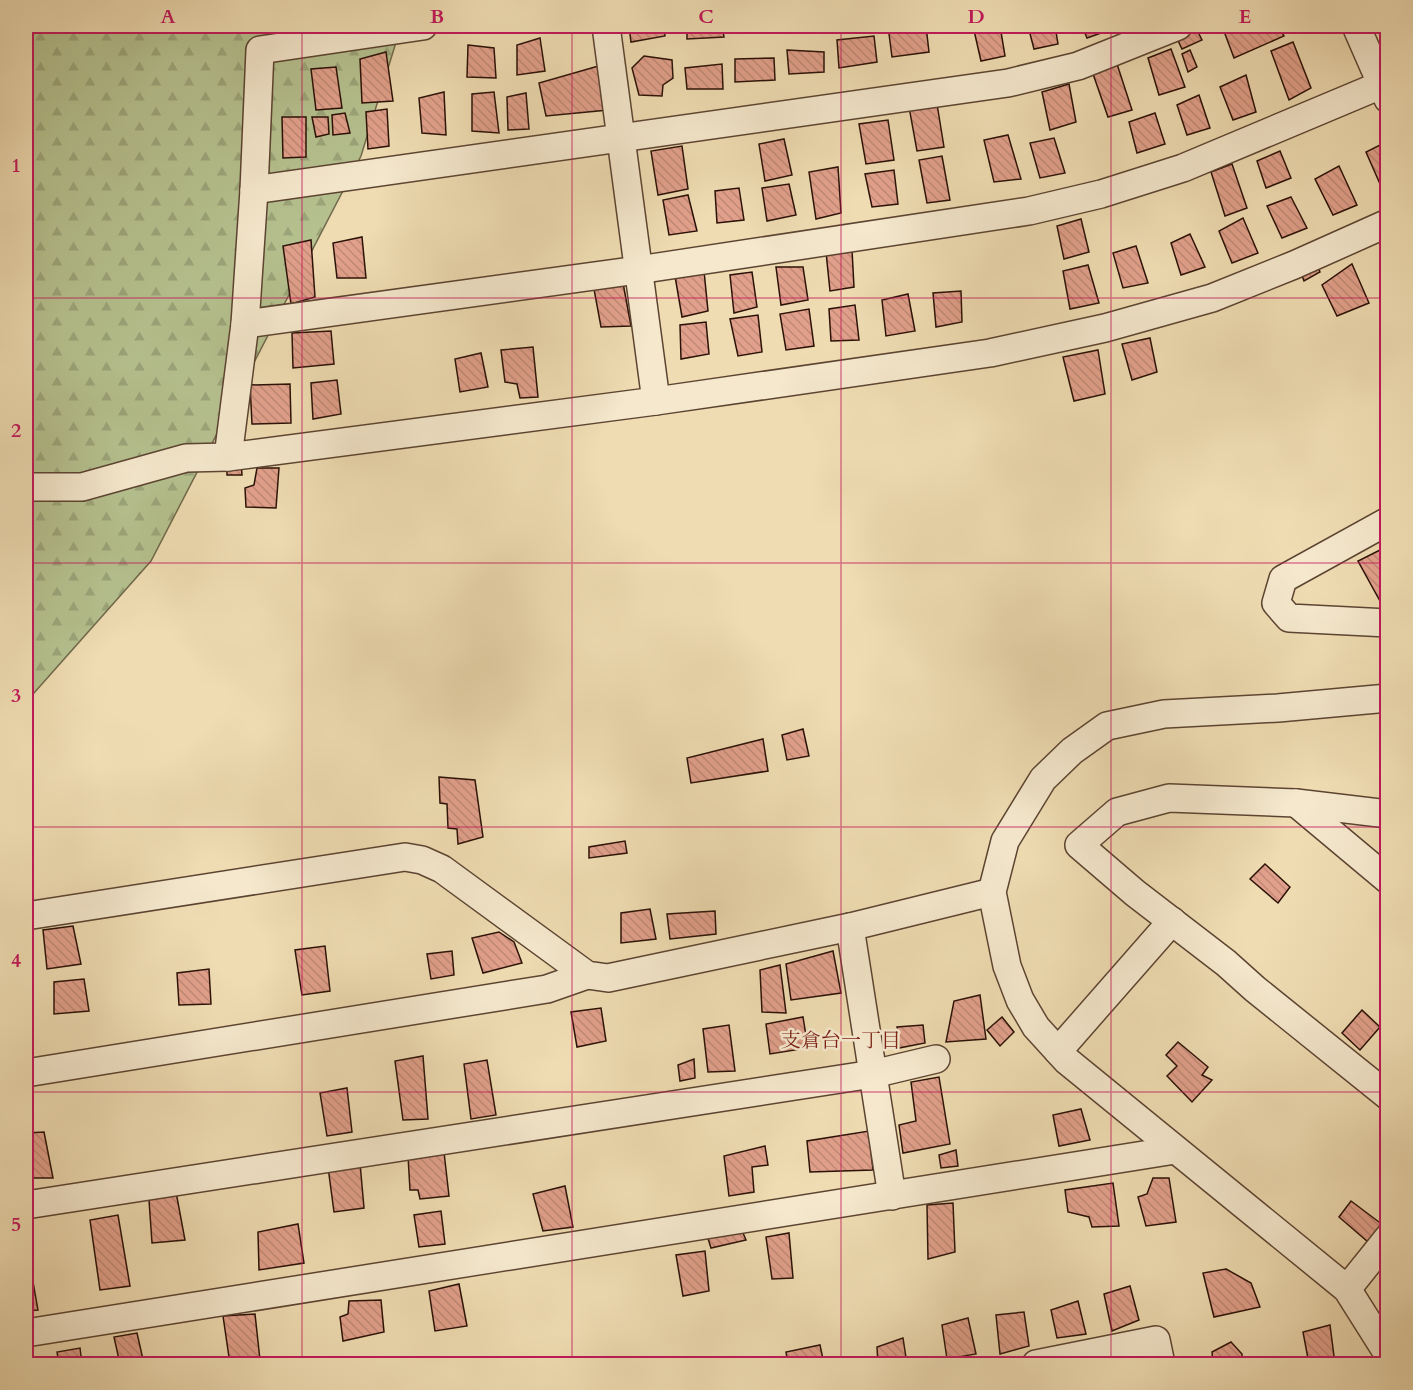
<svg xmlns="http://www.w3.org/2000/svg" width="1413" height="1390" font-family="Cardo,'Noto Serif JP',serif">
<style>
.forest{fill:url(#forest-firs);stroke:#70694b;stroke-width:1.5}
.building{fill:url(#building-back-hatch);stroke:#2b1107;stroke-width:1.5}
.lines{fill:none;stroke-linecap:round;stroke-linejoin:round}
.minor-casing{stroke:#5c4432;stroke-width:30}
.minor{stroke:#f5e8cd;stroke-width:27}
.grid{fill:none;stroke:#c2185b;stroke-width:1.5;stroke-opacity:0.55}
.labels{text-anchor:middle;stroke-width:5;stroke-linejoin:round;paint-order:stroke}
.neighbourhood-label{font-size:20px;fill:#7a1f14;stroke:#f5e8cd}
.neatline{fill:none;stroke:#c2185b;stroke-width:2}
.grid-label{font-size:20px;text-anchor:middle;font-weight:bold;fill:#c2185b}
</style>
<defs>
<pattern id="forest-firs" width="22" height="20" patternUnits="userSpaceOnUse" patternTransform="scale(1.5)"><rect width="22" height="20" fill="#b5c18f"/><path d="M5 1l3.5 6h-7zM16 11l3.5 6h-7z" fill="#9ca57a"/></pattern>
<pattern id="building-back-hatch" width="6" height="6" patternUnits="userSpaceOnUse" patternTransform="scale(1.5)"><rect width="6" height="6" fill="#e1a08b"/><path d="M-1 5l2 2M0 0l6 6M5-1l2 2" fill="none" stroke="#c18976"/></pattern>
</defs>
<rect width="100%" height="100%" fill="#efdcb2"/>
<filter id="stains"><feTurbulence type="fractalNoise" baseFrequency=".00333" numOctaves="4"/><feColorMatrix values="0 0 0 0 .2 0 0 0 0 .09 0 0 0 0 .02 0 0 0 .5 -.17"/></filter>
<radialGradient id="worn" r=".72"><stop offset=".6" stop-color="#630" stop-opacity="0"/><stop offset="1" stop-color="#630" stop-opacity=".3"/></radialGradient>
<polygon class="forest" points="26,26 401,26 361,156 151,561 26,702"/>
<g class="building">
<polygon points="629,26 664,26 665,36 631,42"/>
<polygon points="687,26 722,26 724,37 687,39"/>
<polygon points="888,26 926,26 929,52 892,57"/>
<polygon points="973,26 1000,26 1005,56 981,61"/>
<polygon points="1028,26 1055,26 1058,44 1034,49"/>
<polygon points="1082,26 1114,26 1115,28 1087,38"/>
<polygon points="1191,26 1195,26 1202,40 1182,49 1174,32"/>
<polygon points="1222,26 1278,26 1284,36 1234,58"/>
<polygon points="874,36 877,62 839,68 837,40"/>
<polygon points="540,38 545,71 517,75 517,45"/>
<polygon points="1293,42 1311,88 1289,100 1271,51"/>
<polygon points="468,45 494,48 496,78 467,77"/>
<polygon points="1171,49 1185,87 1159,95 1148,58"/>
<polygon points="787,50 824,52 824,72 789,74"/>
<polygon points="1190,50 1197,67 1188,72 1182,54"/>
<polygon points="386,52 393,101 362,103 360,59"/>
<polygon points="644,56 672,60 673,78 663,85 662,96 639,95 632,68"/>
<polygon points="774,58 775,80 735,82 735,59"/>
<polygon points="722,64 723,89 687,89 685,68"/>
<polygon points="1117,64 1132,110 1108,117 1092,71"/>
<polygon points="602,65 608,110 546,116 539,83"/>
<polygon points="336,67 342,108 316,110 311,69"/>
<polygon points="1246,75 1256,112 1233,120 1220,87"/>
<polygon points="1069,84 1076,122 1050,130 1042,92"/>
<polygon points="444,92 446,135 422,133 419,98"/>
<polygon points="494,92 499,133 472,131 472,94"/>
<polygon points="526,93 529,129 508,130 507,97"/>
<polygon points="1199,95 1210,128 1187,135 1177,105"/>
<polygon points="937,104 944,147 917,151 909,107"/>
<polygon points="387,109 389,146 368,149 366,112"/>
<polygon points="345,113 350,133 333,135 332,115"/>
<polygon points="1155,113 1165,144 1137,153 1129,122"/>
<polygon points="282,117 306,117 306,157 283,158"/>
<polygon points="312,117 328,117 329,134 316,137"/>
<polygon points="888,120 894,160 866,164 859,124"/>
<polygon points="1008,135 1021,179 994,182 984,140"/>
<polygon points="1054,138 1065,173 1040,178 1030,143"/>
<polygon points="784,139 792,175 765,181 759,144"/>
<polygon points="1388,141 1388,191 1384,193 1366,152"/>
<polygon points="682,146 688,189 658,195 651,151"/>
<polygon points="1280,151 1291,178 1266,188 1257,161"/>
<polygon points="942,156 950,200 927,203 919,160"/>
<polygon points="1232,164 1247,208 1225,216 1211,172"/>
<polygon points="1339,166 1357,205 1333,215 1315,179"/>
<polygon points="838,167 841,213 816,219 809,172"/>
<polygon points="894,170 898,204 872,207 865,174"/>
<polygon points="789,184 796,215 767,221 762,188"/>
<polygon points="739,188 744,220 717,223 715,191"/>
<polygon points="688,195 697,231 669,235 663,200"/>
<polygon points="1291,197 1307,228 1282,238 1267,206"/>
<polygon points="1243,218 1258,253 1232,263 1219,231"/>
<polygon points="1081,219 1089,252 1064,259 1057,226"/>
<polygon points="1190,234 1205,267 1181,275 1171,243"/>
<polygon points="362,237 366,278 337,278 333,243"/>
<polygon points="311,240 315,297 291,304 283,246"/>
<polygon points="1136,246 1148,283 1123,288 1113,253"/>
<polygon points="852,250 854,287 830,291 826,252"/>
<polygon points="1315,261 1320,272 1304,281 1299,267"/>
<polygon points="1352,264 1369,303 1337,316 1322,285"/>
<polygon points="1088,265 1099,303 1070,309 1063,271"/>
<polygon points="776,267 803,267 808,300 781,305"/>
<polygon points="704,271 708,311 682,317 675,276"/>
<polygon points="752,272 757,307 734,313 730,275"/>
<polygon points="623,283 631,326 601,327 594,289"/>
<polygon points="961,291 962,322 936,327 933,293"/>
<polygon points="908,294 915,331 886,336 882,300"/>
<polygon points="855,305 859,340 831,341 829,309"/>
<polygon points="809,309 814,346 786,350 780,314"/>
<polygon points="758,315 762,352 738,356 730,319"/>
<polygon points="706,322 709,354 681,359 680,325"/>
<polygon points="331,331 334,364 293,368 292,333"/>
<polygon points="1150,338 1157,372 1132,380 1122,344"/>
<polygon points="533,347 538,397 520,398 517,384 505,382 501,350"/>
<polygon points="1098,350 1105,394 1074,401 1063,357"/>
<polygon points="481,353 488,387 460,392 455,359"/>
<polygon points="337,380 341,414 313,419 311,383"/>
<polygon points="290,384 291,423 252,424 250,385"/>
<polygon points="241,461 242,475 227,475 227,463"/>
<polygon points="257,468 279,468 276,508 246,507 245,488 254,485"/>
<polygon points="1386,547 1388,597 1380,601 1358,561"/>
<polygon points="803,729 809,756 787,760 782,735"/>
<polygon points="763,739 768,771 691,783 687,758"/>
<polygon points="439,777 475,780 483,837 458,844 457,829 448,828 447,804 440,803"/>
<polygon points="625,841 627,853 589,858 589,847"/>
<polygon points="1265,864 1290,887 1278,903 1250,879"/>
<polygon points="650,909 656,939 621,943 621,913"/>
<polygon points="715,911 716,934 670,939 667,914"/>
<polygon points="73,926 81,964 47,969 43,930"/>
<polygon points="499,932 514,942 522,963 483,973 472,938"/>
<polygon points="325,946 330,991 302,995 295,950"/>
<polygon points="452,951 454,975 431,979 427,954"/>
<polygon points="833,951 841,993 791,1000 786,964"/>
<polygon points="780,965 786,1013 762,1012 760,970"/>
<polygon points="209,969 211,1004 179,1005 177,973"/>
<polygon points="84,979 89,1011 54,1014 54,982"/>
<polygon points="980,995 986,1039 946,1042 954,1001"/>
<polygon points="26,1003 30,1028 26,1031"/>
<polygon points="601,1008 606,1041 577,1047 571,1012"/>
<polygon points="1362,1010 1380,1027 1360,1050 1342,1033"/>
<polygon points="803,1017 808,1048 770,1054 766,1024"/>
<polygon points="1002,1017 1014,1032 1000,1046 987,1030"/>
<polygon points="729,1025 735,1071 708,1072 703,1029"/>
<polygon points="923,1025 925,1043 899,1048 897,1027"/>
<polygon points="1178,1042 1208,1067 1202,1075 1212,1080 1192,1102 1167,1076 1177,1066 1166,1055"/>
<polygon points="423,1056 428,1119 403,1120 395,1061"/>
<polygon points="694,1059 695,1078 680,1081 678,1065"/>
<polygon points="487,1060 496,1115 471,1119 464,1064"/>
<polygon points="939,1077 950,1144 903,1153 899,1125 916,1121 911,1082"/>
<polygon points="347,1088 352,1132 327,1136 320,1093"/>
<polygon points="1081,1109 1090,1140 1059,1146 1053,1115"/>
<polygon points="869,1131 873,1170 810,1172 807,1141"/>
<polygon points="44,1132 53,1178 26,1178 26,1133"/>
<polygon points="765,1146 768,1165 752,1167 754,1192 729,1196 724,1156"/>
<polygon points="956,1150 958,1166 941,1168 939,1155"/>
<polygon points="444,1152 449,1196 420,1199 418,1190 410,1190 408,1156"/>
<polygon points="360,1163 364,1208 334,1212 328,1167"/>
<polygon points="1153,1178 1169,1178 1176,1222 1146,1226 1138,1197 1147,1194"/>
<polygon points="1113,1183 1119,1226 1092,1227 1089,1217 1068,1212 1065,1190"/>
<polygon points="565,1186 573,1227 543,1231 533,1194"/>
<polygon points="176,1192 185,1240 152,1243 149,1200"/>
<polygon points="1351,1201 1383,1225 1368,1242 1339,1217"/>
<polygon points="953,1203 955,1252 928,1259 927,1205"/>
<polygon points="441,1211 445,1244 419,1247 414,1215"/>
<polygon points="118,1215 130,1286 100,1290 90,1220"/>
<polygon points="298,1224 304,1263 259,1270 258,1232"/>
<polygon points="740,1226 746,1240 711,1248 706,1232"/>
<polygon points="789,1233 793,1278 772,1279 766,1237"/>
<polygon points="705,1251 709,1291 683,1296 676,1255"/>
<polygon points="30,1265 38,1310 26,1311 26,1266"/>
<polygon points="1226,1269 1251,1283 1260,1307 1214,1317 1203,1273"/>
<polygon points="459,1284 467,1326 435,1331 429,1291"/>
<polygon points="1130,1286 1139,1320 1112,1331 1104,1294"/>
<polygon points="381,1300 384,1332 343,1341 340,1317 348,1314 349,1301"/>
<polygon points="1078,1301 1086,1334 1057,1338 1051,1310"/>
<polygon points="1024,1312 1029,1346 1000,1354 996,1315"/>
<polygon points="255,1314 260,1360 230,1364 223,1316"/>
<polygon points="968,1318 976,1354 947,1359 942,1325"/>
<polygon points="1330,1325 1335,1364 1309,1364 1303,1332"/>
<polygon points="137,1333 144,1364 120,1364 114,1337"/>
<polygon points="903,1338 907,1364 878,1364 877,1347"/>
<polygon points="1231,1342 1242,1354 1242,1364 1213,1364 1212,1352"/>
<polygon points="820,1345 824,1364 788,1364 786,1352"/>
<polygon points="80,1348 82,1364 59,1364 57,1352"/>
</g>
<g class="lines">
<g class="minor-casing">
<g id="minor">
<polyline points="606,26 656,401"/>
<polyline points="1356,26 1388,99"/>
<polyline points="254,190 1008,83 1078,66 1178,26"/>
<polyline points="245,324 638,270 1029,211 1101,194 1183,168 1388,82"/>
<polyline points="228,457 245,324 254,190 260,50 423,26"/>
<polyline points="26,487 82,487 186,458 228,457 656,401 990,353 1105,328 1212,298 1294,265 1388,223"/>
<polyline points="1388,521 1283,579 1276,603 1289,618 1388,623"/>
<polyline points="1388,698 1278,708 1164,714 1107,726 1072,751 1043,779 1005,841 992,892 1007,966 1020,1000 1036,1027 1066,1060 1347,1289 1388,1354"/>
<polyline points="1296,803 1388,880"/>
<polyline points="1388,814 1296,803 1169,798 1117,812 1079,845 1135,893 1226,963 1255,989 1388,1096"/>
<polyline points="26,916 405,857 422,860 442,869 587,975 608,978 850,927 992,892"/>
<polyline points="850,927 892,1196"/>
<polyline points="1058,1051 1172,921"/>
<polyline points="26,1073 547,989 587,975"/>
<polyline points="26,1205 873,1074 936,1059"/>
<polyline points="1347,1289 1388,1238"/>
<polyline points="26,1333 1175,1150"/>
<polyline points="1036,1364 1156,1340 1161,1364"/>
</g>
</g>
<use href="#minor" class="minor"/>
</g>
<path class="grid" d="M302,26V1364M572,26V1364M841,26V1364M1111,26V1364M26,298H1388M26,563H1388M26,827H1388M26,1092H1388"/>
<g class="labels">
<g class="neighbourhood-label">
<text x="841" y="1047">支倉台一丁目</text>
</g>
</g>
<rect width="1413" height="1390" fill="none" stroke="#efdcb2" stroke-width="66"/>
<rect x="33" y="33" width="1347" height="1324" class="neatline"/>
<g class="grid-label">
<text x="168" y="23">A</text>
<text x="437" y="23">B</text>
<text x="706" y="23">C</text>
<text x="976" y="23">D</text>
<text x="1245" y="23">E</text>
<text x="16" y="172">1</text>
<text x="16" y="437">2</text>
<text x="16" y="702">3</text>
<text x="16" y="967">4</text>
<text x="16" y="1231">5</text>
</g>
<rect width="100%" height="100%" filter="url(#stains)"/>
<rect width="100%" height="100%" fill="url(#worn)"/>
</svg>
